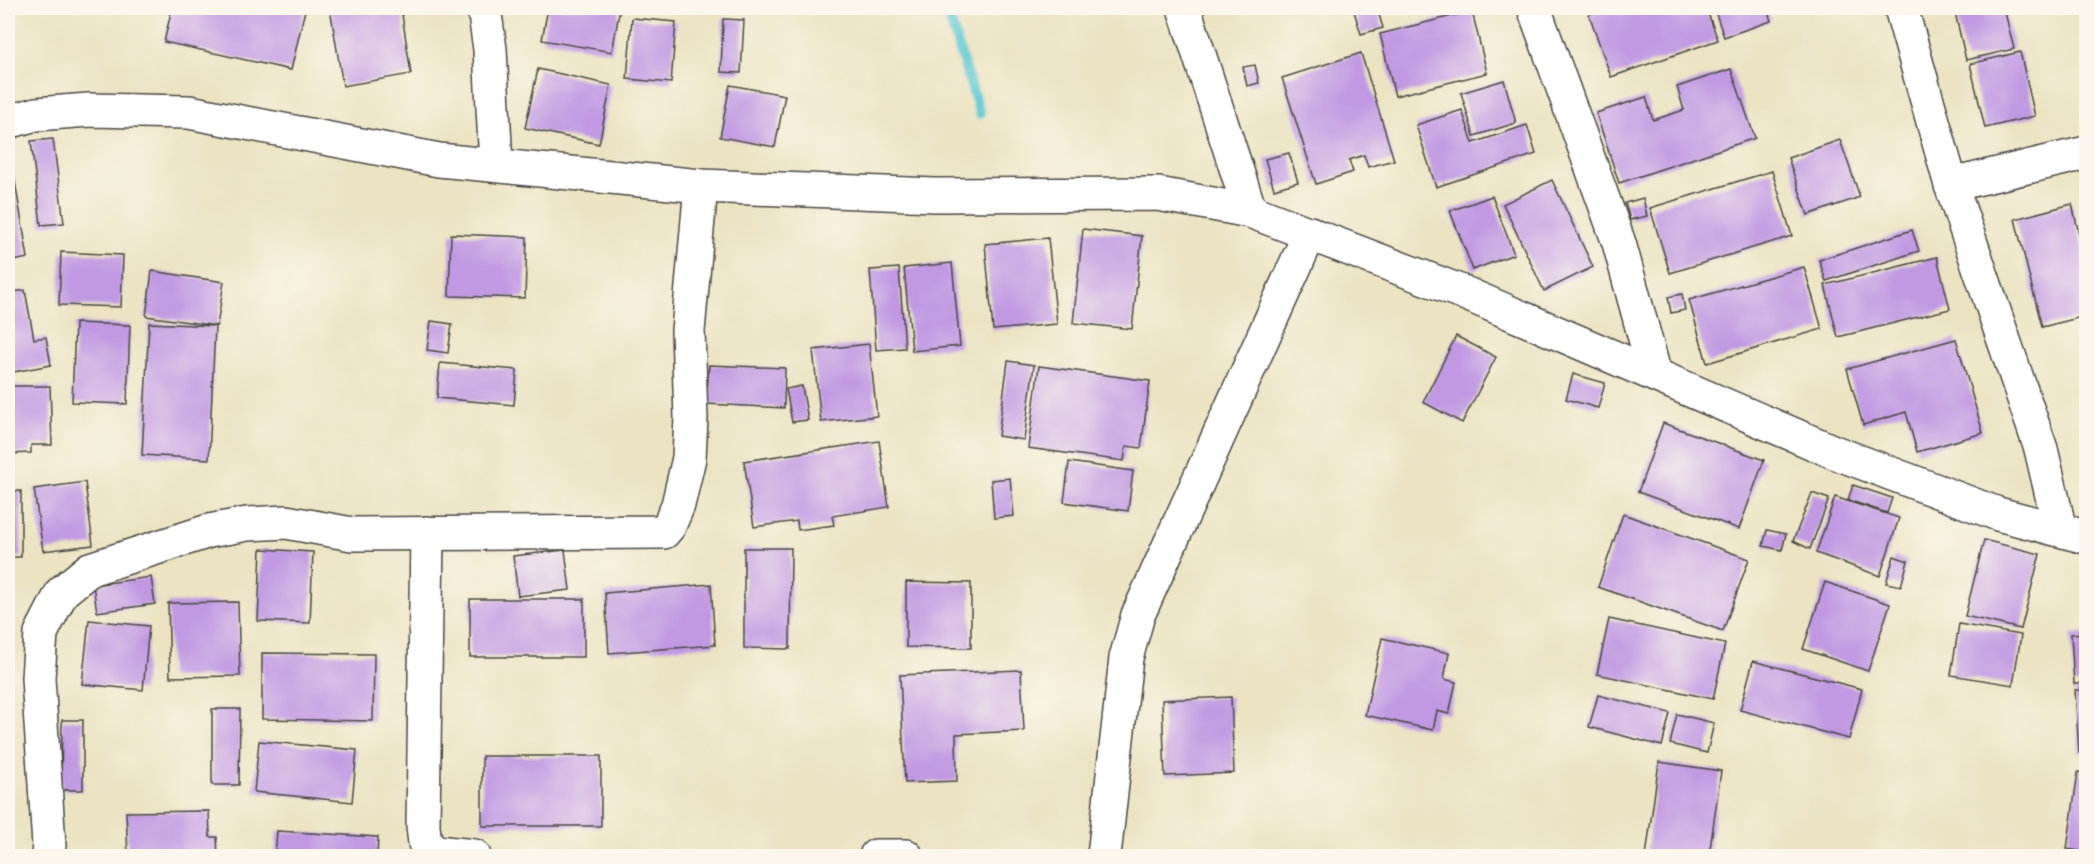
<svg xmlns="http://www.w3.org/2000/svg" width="2094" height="864" font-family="'Architects Daughter',sans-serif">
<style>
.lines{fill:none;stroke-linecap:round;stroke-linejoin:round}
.stream{stroke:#5ac7d1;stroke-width:10}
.building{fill:#c099e2}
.minor-casing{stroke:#484742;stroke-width:36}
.minor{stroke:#fff;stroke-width:33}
</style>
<rect width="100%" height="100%" fill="#fbf7ec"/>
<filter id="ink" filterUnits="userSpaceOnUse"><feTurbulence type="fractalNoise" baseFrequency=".0167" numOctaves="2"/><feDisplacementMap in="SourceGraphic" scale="12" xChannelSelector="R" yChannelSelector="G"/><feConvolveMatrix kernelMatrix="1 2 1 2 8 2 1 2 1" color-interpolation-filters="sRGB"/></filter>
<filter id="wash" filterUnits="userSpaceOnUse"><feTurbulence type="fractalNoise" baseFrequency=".008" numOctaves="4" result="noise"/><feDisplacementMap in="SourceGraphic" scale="24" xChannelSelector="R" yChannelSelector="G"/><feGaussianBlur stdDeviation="1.35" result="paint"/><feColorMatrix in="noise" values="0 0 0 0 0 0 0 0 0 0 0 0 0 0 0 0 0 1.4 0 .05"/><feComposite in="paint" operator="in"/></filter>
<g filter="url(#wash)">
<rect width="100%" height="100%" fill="#ebe3c2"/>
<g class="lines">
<polyline class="stream" points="946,8 980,114"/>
</g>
<g id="blocks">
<g class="building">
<polygon points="172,8 293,8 305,10 291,70 164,42"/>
<polygon points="330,8 401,8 411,74 343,86"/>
<polygon points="548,8 620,8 612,52 542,40"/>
<polygon points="1353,8 1377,8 1383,28 1361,34"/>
<polygon points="1608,8 1706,8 1718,40 1611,77 1589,14"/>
<polygon points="1714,8 1767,8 1771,21 1724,37"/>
<polygon points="1954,8 2004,8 2014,49 1966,60"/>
<polygon points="1472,11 1487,73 1395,96 1380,34"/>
<polygon points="632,18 676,22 671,83 627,79"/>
<polygon points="723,19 744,20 741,73 721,72"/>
<polygon points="2020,52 2035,116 1985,128 1970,64"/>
<polygon points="1361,53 1394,160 1368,167 1364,155 1349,160 1353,172 1316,184 1282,78"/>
<polygon points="1255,65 1259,83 1247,86 1243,67"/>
<polygon points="538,69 611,85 599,144 525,128"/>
<polygon points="1731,69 1755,138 1619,183 1596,113 1646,97 1653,120 1684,110 1677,87"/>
<polygon points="1504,80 1516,123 1474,136 1461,93"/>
<polygon points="730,85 785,95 775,147 720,137"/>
<polygon points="1462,110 1473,143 1527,125 1536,154 1436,187 1416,125"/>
<polygon points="53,139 64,223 41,225 31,141"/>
<polygon points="1840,140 1860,197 1808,215 1788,158"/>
<polygon points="1289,153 1298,182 1274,189 1265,159"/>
<polygon points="8,164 12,164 28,258 8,262"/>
<polygon points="1772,171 1792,236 1670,273 1650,208"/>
<polygon points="1552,180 1593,267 1544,291 1503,204"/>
<polygon points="1492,196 1514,254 1473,270 1450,211"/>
<polygon points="1643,198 1647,216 1630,220 1625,203"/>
<polygon points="2072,204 2086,264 2086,274 2084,274 2086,283 2086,316 2042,327 2015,219"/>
<polygon points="1083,229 1142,236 1132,329 1073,323"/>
<polygon points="1912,230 1919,251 1826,281 1819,260"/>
<polygon points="451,234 527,237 525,298 449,296"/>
<polygon points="1048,238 1057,324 993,330 985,244"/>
<polygon points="61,252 123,255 121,307 59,305"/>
<polygon points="1937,257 1950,309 1838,337 1825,285"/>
<polygon points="952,263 960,346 912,351 904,268"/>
<polygon points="1804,267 1822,329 1707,363 1689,300"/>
<polygon points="899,268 905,348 876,350 870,270"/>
<polygon points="152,271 224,282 217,326 146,316"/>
<polygon points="25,290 34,339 46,337 51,365 8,373 8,293"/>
<polygon points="1682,294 1685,310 1671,313 1668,297"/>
<polygon points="431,321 452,324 448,353 427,350"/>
<polygon points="75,323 130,325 127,404 72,402"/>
<polygon points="149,323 215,326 209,459 142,455"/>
<polygon points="1456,336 1496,357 1462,423 1423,402"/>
<polygon points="1956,339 1983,433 1917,452 1906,412 1863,425 1847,369"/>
<polygon points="869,344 877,416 821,422 813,350"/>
<polygon points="1008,361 1034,365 1024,440 998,436"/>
<polygon points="440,363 517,370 514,405 437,398"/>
<polygon points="709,365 785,368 784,408 706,404"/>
<polygon points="1039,366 1150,381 1141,448 1126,446 1124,461 1028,448"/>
<polygon points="1573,374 1605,383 1598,408 1566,399"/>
<polygon points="8,386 50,386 52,445 31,445 31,453 8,454"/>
<polygon points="802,386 808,420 792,422 786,389"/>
<polygon points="1663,423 1764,460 1739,529 1638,492"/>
<polygon points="879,441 889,507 832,516 834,525 798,530 797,521 754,527 744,461"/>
<polygon points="1069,462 1133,471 1128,511 1064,502"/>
<polygon points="1010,478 1014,516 994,518 991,480"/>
<polygon points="85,482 93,545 43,551 34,489"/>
<polygon points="1853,485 1892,498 1887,513 1848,500"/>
<rect x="8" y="491" width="13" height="66"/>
<polygon points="1812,493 1829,499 1810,549 1793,541"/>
<polygon points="1835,497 1899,518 1880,576 1816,553"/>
<polygon points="1623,514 1749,559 1723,631 1598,587"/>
<polygon points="1767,530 1786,534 1782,550 1763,546"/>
<polygon points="1984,540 2040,554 2021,629 1965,616"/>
<polygon points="744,548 791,548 790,649 744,648"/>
<polygon points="261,549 313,552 310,623 258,621"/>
<polygon points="565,550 570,590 518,596 513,556"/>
<polygon points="1894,556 1908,561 1901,586 1886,583"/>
<polygon points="151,577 155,604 97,612 93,585"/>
<polygon points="906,582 971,583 971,648 906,647"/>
<polygon points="1825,582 1890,604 1868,671 1803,649"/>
<polygon points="711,584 715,645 609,653 605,593"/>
<rect x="470" y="599" width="114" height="58"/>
<polygon points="238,602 240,676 170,677 168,603"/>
<polygon points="1609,619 1725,644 1713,699 1597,674"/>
<polygon points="89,620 149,626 143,690 82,684"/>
<polygon points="1959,624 2021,635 2013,685 1951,675"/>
<polygon points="2086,633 2086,683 2074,684 2071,634"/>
<polygon points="1382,638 1449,653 1444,679 1456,682 1449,714 1437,711 1433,730 1365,715"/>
<polygon points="262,653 374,654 373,721 262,719"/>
<polygon points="1753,661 1862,689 1849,739 1740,710"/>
<polygon points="1021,670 1024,731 956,734 957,781 905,783 900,675"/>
<polygon points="2075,690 2086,690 2086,752 2079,753"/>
<polygon points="1598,695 1670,713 1662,746 1589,727"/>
<polygon points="1231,697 1234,773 1165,776 1162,700"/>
<polygon points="212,709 240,709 239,785 212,785"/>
<polygon points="1677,714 1714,723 1707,753 1670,744"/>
<polygon points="62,720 83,720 83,790 61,790"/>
<polygon points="259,741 357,750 352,802 254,792"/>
<rect x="482" y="756" width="119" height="70"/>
<polygon points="1659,762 1721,771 1709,856 1646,856"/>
<polygon points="2078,772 2086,773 2086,852 2067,849"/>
<polygon points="209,811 210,837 217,837 218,856 128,856 126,812"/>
<polygon points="277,831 378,837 377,856 275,856"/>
</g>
</g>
</g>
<g filter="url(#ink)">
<use href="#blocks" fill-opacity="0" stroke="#484742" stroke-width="1.5"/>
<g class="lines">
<g class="minor-casing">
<g id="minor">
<polyline points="484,8 490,49 496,165"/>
<polyline points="1184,8 1250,211"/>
<polyline points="1534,8 1619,243 1655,375"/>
<polyline points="1901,8 1951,185 2041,449 2060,530"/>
<polyline points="8,122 36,114 89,110 189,112 439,160 701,186 935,195 1158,194 1250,211 1462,292 1834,452 1998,514 2086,537"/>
<polyline points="1951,185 2086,153"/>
<polyline points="427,533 423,826 425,843 436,852 474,856"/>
<polyline points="48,856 49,845 38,678 41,633 62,592 90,569 209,531 247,524 286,522 352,534 664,532 669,526 678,505 689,458 691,418 688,331 701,186"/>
<polyline points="876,856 906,856"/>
<polyline points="1104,856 1126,658 1138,615 1310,233"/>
</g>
</g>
<use href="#minor" class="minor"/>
</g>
</g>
<rect width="2094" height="864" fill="none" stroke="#fbf7ec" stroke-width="30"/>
</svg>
